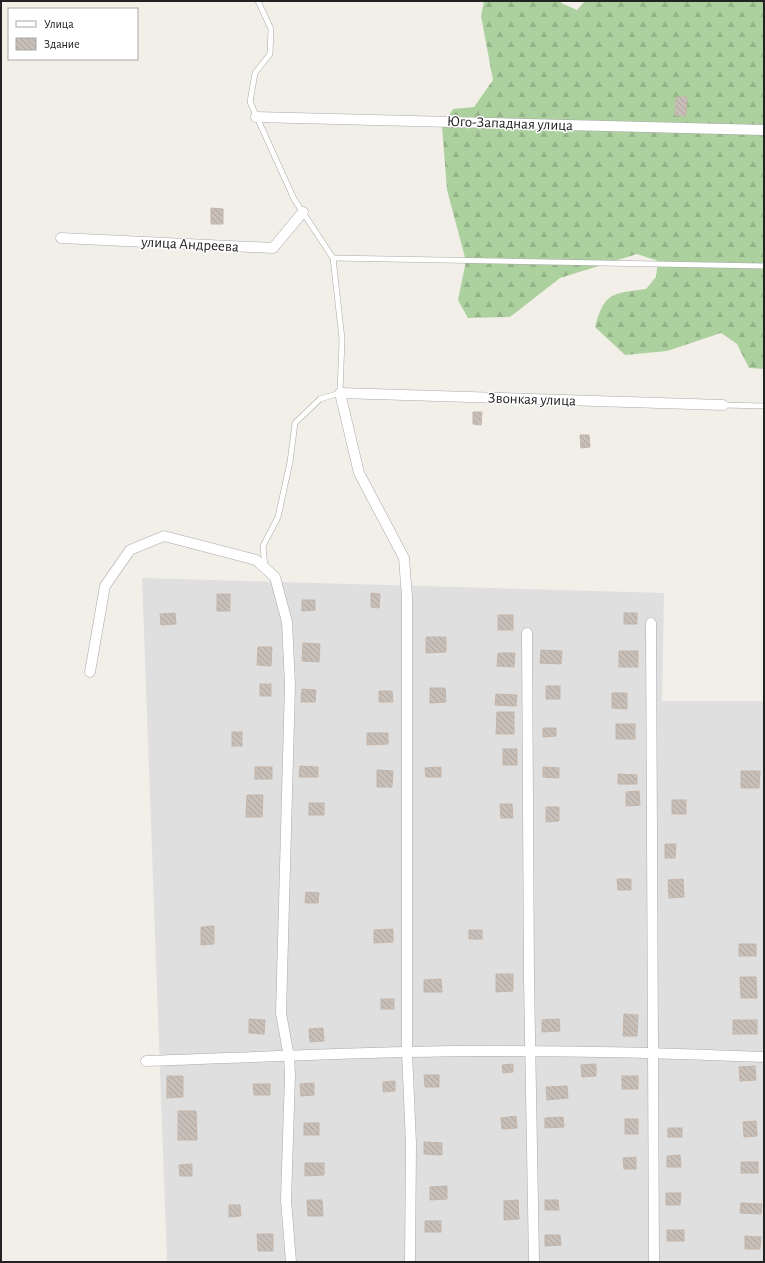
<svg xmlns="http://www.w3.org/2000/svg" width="765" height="1263" font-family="'Alegreya Sans',sans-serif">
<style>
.residential{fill:#e0dfdf}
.forest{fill:url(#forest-firs)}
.building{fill:url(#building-back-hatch);stroke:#c4b6ab}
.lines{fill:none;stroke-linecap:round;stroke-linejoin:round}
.lane-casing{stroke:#a9a9a9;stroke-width:6}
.street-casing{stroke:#a9a9a9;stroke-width:11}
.lane{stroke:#fff;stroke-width:5}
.street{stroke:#fff;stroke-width:10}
.labels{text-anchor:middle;stroke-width:3;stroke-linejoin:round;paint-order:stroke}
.street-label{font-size:15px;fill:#222;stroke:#fff}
</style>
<defs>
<pattern id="forest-firs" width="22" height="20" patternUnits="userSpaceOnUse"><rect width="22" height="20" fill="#add19e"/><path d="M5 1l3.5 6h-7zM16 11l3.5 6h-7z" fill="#95b388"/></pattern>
<pattern id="building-back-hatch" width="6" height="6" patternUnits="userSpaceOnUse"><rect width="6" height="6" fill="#c7bfb8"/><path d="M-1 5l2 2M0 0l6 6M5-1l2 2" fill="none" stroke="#aba49e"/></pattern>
</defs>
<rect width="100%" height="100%" fill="#f2efe9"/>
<polygon class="residential" points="142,578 664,593 662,701 763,701 764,1262 167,1262"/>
<path class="forest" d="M484,1H561V3L577,10L585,1H764V369L749,368L737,344L721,333L667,351L625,355L595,327C605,291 612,294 646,289L656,277L658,261L637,254L560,278L510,317L468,318L458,300L466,261L447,190L442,126L453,109L474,107L493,80L481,16Z"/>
<g class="building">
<polygon points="676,97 687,97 686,116 675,115"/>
<polygon points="211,208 223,209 223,224 211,224"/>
<polygon points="473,412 482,412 481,425 473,424"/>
<polygon points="580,435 589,435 590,447 581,448"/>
<polygon points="371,593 380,594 379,608 371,607"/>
<rect x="217" y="594" width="13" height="17"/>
<polygon points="302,600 315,600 315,610 302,611"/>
<polygon points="175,613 176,624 161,625 160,614"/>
<rect x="624" y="613" width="13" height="11"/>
<rect x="498" y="615" width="15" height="15"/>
<polygon points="426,637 446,637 446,652 426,653"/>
<polygon points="303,643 320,644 319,662 302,661"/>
<polygon points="258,647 272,647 271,666 257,665"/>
<polygon points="541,650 562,651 561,664 540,663"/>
<rect x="619" y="651" width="19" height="16"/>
<polygon points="498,653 515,653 514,667 497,666"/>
<rect x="260" y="684" width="11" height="12"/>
<rect x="546" y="686" width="14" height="13"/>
<polygon points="430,688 445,688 446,702 430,703"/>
<polygon points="302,689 316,690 315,702 301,702"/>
<polygon points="379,691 392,691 393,702 379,702"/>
<polygon points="612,693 627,693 627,709 612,708"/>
<polygon points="496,694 517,695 516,706 495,705"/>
<polygon points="497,712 514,712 514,734 496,734"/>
<rect x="616" y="724" width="19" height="15"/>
<polygon points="543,728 556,728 556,736 543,737"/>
<rect x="232" y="732" width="10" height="14"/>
<polygon points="367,733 388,733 388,744 367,745"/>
<rect x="503" y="749" width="14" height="16"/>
<polygon points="300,766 318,767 318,777 299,777"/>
<rect x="255" y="767" width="17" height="12"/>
<polygon points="441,767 441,777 426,777 425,768"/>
<polygon points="543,767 559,768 559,778 543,777"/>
<polygon points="377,770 393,771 392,787 377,787"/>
<polygon points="741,771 760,771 759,788 741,788"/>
<polygon points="618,774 637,775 637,784 618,784"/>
<polygon points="639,791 640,805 626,806 626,792"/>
<polygon points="247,795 263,795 262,817 246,817"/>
<rect x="672" y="800" width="14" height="14"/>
<rect x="309" y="803" width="15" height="12"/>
<polygon points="500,804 512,804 513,818 501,818"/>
<polygon points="546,807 559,807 559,821 546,822"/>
<polygon points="665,844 676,844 675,858 665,858"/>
<polygon points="617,879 631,879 631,890 618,890"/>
<polygon points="683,879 684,897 669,898 668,880"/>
<polygon points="306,892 319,893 318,903 305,903"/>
<polygon points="214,926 214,944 201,945 201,927"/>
<polygon points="393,929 393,942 374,943 374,930"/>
<rect x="469" y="930" width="13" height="9"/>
<rect x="739" y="944" width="17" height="12"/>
<polygon points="496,974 513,974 513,991 496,992"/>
<polygon points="740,977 756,977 757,998 741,998"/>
<polygon points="441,979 442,992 424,992 424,980"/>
<rect x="381" y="999" width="13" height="10"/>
<polygon points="624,1014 638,1015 637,1036 623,1036"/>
<polygon points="249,1019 265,1020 264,1034 249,1033"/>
<polygon points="559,1019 560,1031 542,1032 542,1020"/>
<rect x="733" y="1020" width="24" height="14"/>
<polygon points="323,1028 324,1041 310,1042 309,1029"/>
<polygon points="513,1064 513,1072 503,1073 502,1065"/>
<polygon points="596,1064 596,1076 582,1077 581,1065"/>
<polygon points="755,1066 756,1080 740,1081 739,1067"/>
<polygon points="424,1075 439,1075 439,1087 425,1087"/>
<polygon points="167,1076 183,1076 183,1097 167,1098"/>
<rect x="622" y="1076" width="16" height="13"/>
<polygon points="395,1081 395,1091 383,1092 383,1082"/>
<polygon points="314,1083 314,1095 301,1096 300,1084"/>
<polygon points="253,1084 270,1084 270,1095 254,1095"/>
<polygon points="567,1086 568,1098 547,1100 546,1087"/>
<polygon points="178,1111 196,1111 197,1140 178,1140"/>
<polygon points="516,1116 517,1128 502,1129 501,1118"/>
<polygon points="563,1117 564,1127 545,1128 545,1118"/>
<rect x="625" y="1119" width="13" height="15"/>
<polygon points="756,1121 757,1136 744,1137 743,1122"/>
<rect x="304" y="1123" width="15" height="12"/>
<rect x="668" y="1128" width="14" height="9"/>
<polygon points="424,1142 442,1143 442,1155 424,1154"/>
<polygon points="680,1155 681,1167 667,1167 667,1156"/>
<polygon points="636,1157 636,1169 624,1169 623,1158"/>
<rect x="741" y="1162" width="17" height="11"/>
<polygon points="305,1163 324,1163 324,1175 305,1176"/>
<polygon points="192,1164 192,1176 180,1176 179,1165"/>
<polygon points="447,1186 447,1199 430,1200 430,1187"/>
<polygon points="666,1193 681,1193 680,1205 666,1205"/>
<polygon points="307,1200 322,1200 323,1216 308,1216"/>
<polygon points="518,1200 519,1219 504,1220 504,1201"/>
<polygon points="545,1200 558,1200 559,1210 545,1210"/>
<polygon points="741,1203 762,1204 761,1214 740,1213"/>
<polygon points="229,1205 240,1205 241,1216 229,1217"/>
<rect x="425" y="1221" width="16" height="11"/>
<rect x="667" y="1230" width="17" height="11"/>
<polygon points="257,1234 273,1234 273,1251 258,1251"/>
<polygon points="545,1235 560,1235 561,1245 545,1246"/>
<polygon points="745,1236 761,1237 760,1249 745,1249"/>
</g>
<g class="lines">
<g class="lane-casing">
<g id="lane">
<polyline points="258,1 271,29 270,54 255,73 250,102 294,199 333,258 342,339 340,393 320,399 295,423 290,462 278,517 263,546 265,567"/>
<polyline points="333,258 764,266"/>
<polyline points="723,405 764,406"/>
</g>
</g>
<g class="street-casing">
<g id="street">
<polyline points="256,117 764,130"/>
<polyline points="61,238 273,248 303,212"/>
<polyline points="651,623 654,1262"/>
<polyline points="527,633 529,979 534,1262"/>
<polyline points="90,672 105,586 130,550 164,536 256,560 275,577 287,622 290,685 281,1013 289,1057 290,1075 286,1200 291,1262"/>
<path d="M146,1061C233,1058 320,1054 407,1052C526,1049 645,1052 764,1057"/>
<polyline points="410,1262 411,1143 407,1052 407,597 404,558 359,473 340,393 723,405"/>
</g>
</g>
<use href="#lane" class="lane"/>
<use href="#street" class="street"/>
</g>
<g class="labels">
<g class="street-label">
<text transform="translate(510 123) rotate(2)" y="5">Юго-Западная улица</text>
<text transform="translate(190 244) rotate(3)" y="5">улица Андреева</text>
<text transform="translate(532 399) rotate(2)" y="5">Звонкая улица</text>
</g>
</g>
<rect width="765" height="1263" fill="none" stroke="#222222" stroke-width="4"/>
<rect x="8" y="8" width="130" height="52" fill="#ffffff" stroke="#a7a7a7"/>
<rect x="16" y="21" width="20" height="6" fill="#ffffff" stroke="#a7a7a7"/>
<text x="44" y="28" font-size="12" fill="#222222">Улица</text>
<rect x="16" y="38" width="20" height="12" fill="url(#building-back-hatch)" stroke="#a7a7a7"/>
<text x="44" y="48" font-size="12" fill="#222222">Здание</text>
</svg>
